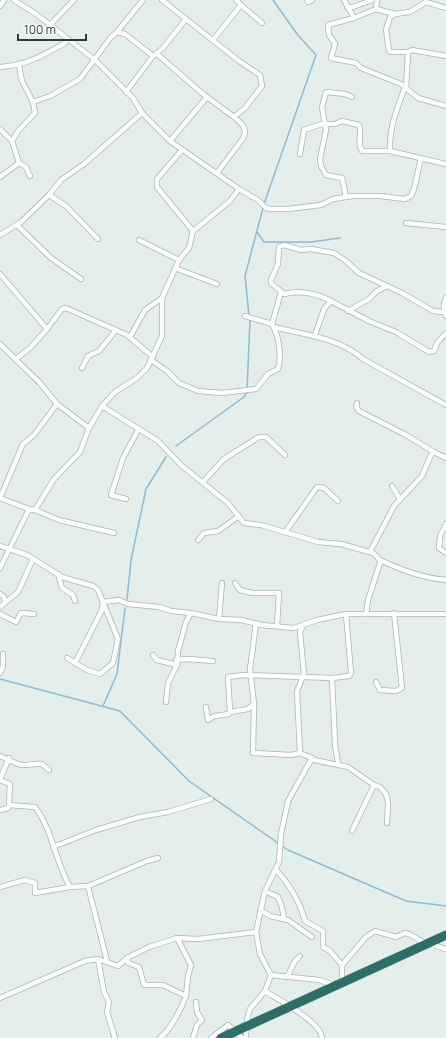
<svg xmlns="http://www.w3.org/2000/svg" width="446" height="1038" font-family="Manrope,sans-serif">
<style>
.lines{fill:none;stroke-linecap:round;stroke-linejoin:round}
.stream{stroke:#8bbcd3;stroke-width:1.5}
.street-casing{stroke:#a6b6b3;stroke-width:6}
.highway-casing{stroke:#c1cac9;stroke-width:10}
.street{stroke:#fff;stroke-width:4.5}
.highway{stroke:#2d6d6a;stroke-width:9}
</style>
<rect width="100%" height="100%" fill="#e4eeeb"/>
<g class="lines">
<g class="stream">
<polyline points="264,204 316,55 297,34 273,0"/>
<polyline points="257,232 264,242 311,242 340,238"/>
<polyline points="249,316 245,276 263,208"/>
<polyline points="176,446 244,397 247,392 250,319"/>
<polyline points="127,599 131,560 146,489 166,457"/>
<polyline points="0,679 120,711 189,781 288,850 406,901 446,906"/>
<polyline points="103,706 117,674 125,608"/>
</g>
<g class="street-casing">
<g id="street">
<polyline points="14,0 36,14 95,60 133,98 142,113 170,141 239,189"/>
<polyline points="307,0 308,2 312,0"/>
<polyline points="344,0 354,18"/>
<polyline points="377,0 376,9 395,14"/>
<polyline points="241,5 262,23"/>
<polyline points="0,6 4,0"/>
<polyline points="347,7 353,7 372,0"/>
<polyline points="446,8 426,2 410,12 395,14 390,17 386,30 389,51 391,52 408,52 412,50 446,56"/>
<polyline points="376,9 354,18 328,25 329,35 335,44 331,58 356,63 361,68 401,84 418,98 446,106"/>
<polyline points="50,25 74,0"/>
<polyline points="117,32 125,34 153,56"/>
<polyline points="213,40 241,5 236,0"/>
<polyline points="157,54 203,94 234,117 245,108 262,86 260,75 239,61 162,0"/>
<path d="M0,67C27,65 42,56 65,43L68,39"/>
<polyline points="406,88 408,52"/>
<polyline points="126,92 153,56 162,49 186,19"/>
<polyline points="33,102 50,96 80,79 111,37 117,32 143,0"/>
<polyline points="0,129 12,141 19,163 26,167 30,176"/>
<polyline points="12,141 19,130 35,113 33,102 22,81 19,66"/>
<polyline points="170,141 207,97"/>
<polyline points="182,150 157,179 157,187 193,231"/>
<path d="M390,151C389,128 397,109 405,87"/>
<path d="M300,154L304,130L322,124H335L342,121L359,125C363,134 356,142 362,151H390L446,164"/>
<path d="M217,173L244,137C247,127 241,123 234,117"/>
<polyline points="0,177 19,163"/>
<polyline points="346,197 342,178 326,175 321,166 320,159 326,130 322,107 326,92 345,94 352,97"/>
<polyline points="406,223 446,227"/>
<polyline points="17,225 51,258 81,279"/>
<polyline points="0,235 21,222 49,195"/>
<polyline points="98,239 66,206 49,195 61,180 84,164 142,113"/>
<polyline points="139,240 179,260"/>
<polyline points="175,268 217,284"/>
<polyline points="0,274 47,329 31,347 16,359"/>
<path d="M446,298C443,304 443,310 446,316"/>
<path d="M331,301C316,293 300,290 284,294L271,283V280L278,264L279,247L284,245L301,250L311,249L334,253L346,261L359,273L402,293L433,311L443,312"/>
<polyline points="348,311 369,299 377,291 387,286"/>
<polyline points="272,324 281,292"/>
<path d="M274,327C304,335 338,337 363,359L446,405"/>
<polyline points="47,329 62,309 66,308 127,335 153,357"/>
<polyline points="315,335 324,309 331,301 369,321 396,332 429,352 434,351 437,343 446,333"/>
<polyline points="130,337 145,310 162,298"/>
<polyline points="0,344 40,383 57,404 89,428"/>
<path d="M151,360L167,371L179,383L198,391L222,393L256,389L268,374L278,369C282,356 279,336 272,324L245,316"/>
<polyline points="82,368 88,356 99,351 116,330"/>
<polyline points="357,403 356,407 359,411 406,435 434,452"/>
<polyline points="102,406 158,441 182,466 228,503 244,523 261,525 318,542 341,544 373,553 380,560 380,563 368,600 366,614"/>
<polyline points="203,482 224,459 259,437 266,437 285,455"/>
<polyline points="392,486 400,499"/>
<polyline points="0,498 23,444 34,435 57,404"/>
<polyline points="0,498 29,509"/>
<polyline points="126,499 111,495 123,458 138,430"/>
<polyline points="35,510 59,520 114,533"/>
<polyline points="446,524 440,536 439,548 446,553"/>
<polyline points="286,531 317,487 324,488 338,501"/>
<polyline points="198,540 204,533 218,531 239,516"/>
<polyline points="0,546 27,555 62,577 93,586 98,590 118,639 113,663 100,674 87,670 67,658"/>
<polyline points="370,552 394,506 422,476 431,455 434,452 446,458"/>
<path d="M380,560C401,570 422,578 446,580"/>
<polyline points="0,568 29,509 35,510 54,479 80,452 89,428 102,406 115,392 137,378 147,368 162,336 162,298 179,260 189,248 193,231 230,201 239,189 258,200 266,208 271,209 288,209 321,205 333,199 353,196 380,196 405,199 411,196 414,189 421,158"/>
<polyline points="58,574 62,588 73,595 75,601"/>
<polyline points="235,583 240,590 252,593 279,593 277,626"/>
<polyline points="0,594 4,597 5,602"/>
<polyline points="103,602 119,600 128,604 159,607 171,611 191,613 219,619 242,620 261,625 294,628 317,620 346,614 446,614"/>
<polyline points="0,607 18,592 33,559"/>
<polyline points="0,614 16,622 21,613 34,614"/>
<polyline points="219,619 222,583"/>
<polyline points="256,623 250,669 254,704 253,753 291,755 300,753"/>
<polyline points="303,626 300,632 304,674 297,691 300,753 312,758"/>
<polyline points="153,655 157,660 177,665"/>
<polyline points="176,660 188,659 213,661"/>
<polyline points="75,663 102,610 103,602"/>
<polyline points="0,673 3,667 3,654"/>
<polyline points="332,678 335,744 338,764"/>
<polyline points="376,682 380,690 396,691 402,688 394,613"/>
<polyline points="166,702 168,683 177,665 178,651 186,622 191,613"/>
<polyline points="254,704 248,709 230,712 228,677 243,675 332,678 349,676 351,673 346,614"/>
<polyline points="206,707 208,720 214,716 229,714 230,712"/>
<path d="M0,756C8,759 16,765 25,765C31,765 36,763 42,764L49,770"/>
<polyline points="0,779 9,758"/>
<polyline points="0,780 10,784 9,805 8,808 0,810"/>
<path d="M9,805L35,807C53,831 55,861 70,887L88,886L107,961"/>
<polyline points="352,831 374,785"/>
<polyline points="53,847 96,830 140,817 168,812 211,799"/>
<path d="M276,870C288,883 300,902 305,921L323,931V947L330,951L342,965"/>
<polyline points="88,886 147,861 158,858"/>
<polyline points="0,887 25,880 35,883 35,893 70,887"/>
<polyline points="265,891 278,897 282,907 284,919"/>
<polyline points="260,910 270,916 288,920 312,937"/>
<polyline points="127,958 128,963 139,967 144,985 163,985 186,996 188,976 191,965 177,938"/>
<polyline points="98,959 104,992 109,1002 107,1012 115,1038"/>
<polyline points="271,975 319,980 334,985"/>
<polyline points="284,977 288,975 295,961 300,956"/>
<polyline points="342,982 342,965 366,937 375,931 396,937 405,933 409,934 423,942 446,949"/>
<path d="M265,991C279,1000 321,1022 322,1038"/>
<polyline points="0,998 85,961 98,959 118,966 127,958 149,947 177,938 198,939 256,932"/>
<path d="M160,1038C171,1029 181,1009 186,996"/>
<polyline points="193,1038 197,1025 202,1020 197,1012 196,1002"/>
<polyline points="211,1038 228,1025 242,1038"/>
<polyline points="246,1038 247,1019 250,1009 265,991 271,975 260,954 256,932 265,891 279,862 281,834 288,801 312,758 314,760 348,767 374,785 380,787 386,794 388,803 387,823"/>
</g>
</g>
<g class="highway-casing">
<polyline id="highway" points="221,1038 446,935"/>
</g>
<use href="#street" class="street"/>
<use href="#highway" class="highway"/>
</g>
<path d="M18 34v6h68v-6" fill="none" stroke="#22403d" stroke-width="2"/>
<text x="24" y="34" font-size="12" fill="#22403d" stroke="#f4faf8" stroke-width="3" paint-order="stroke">100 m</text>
</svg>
